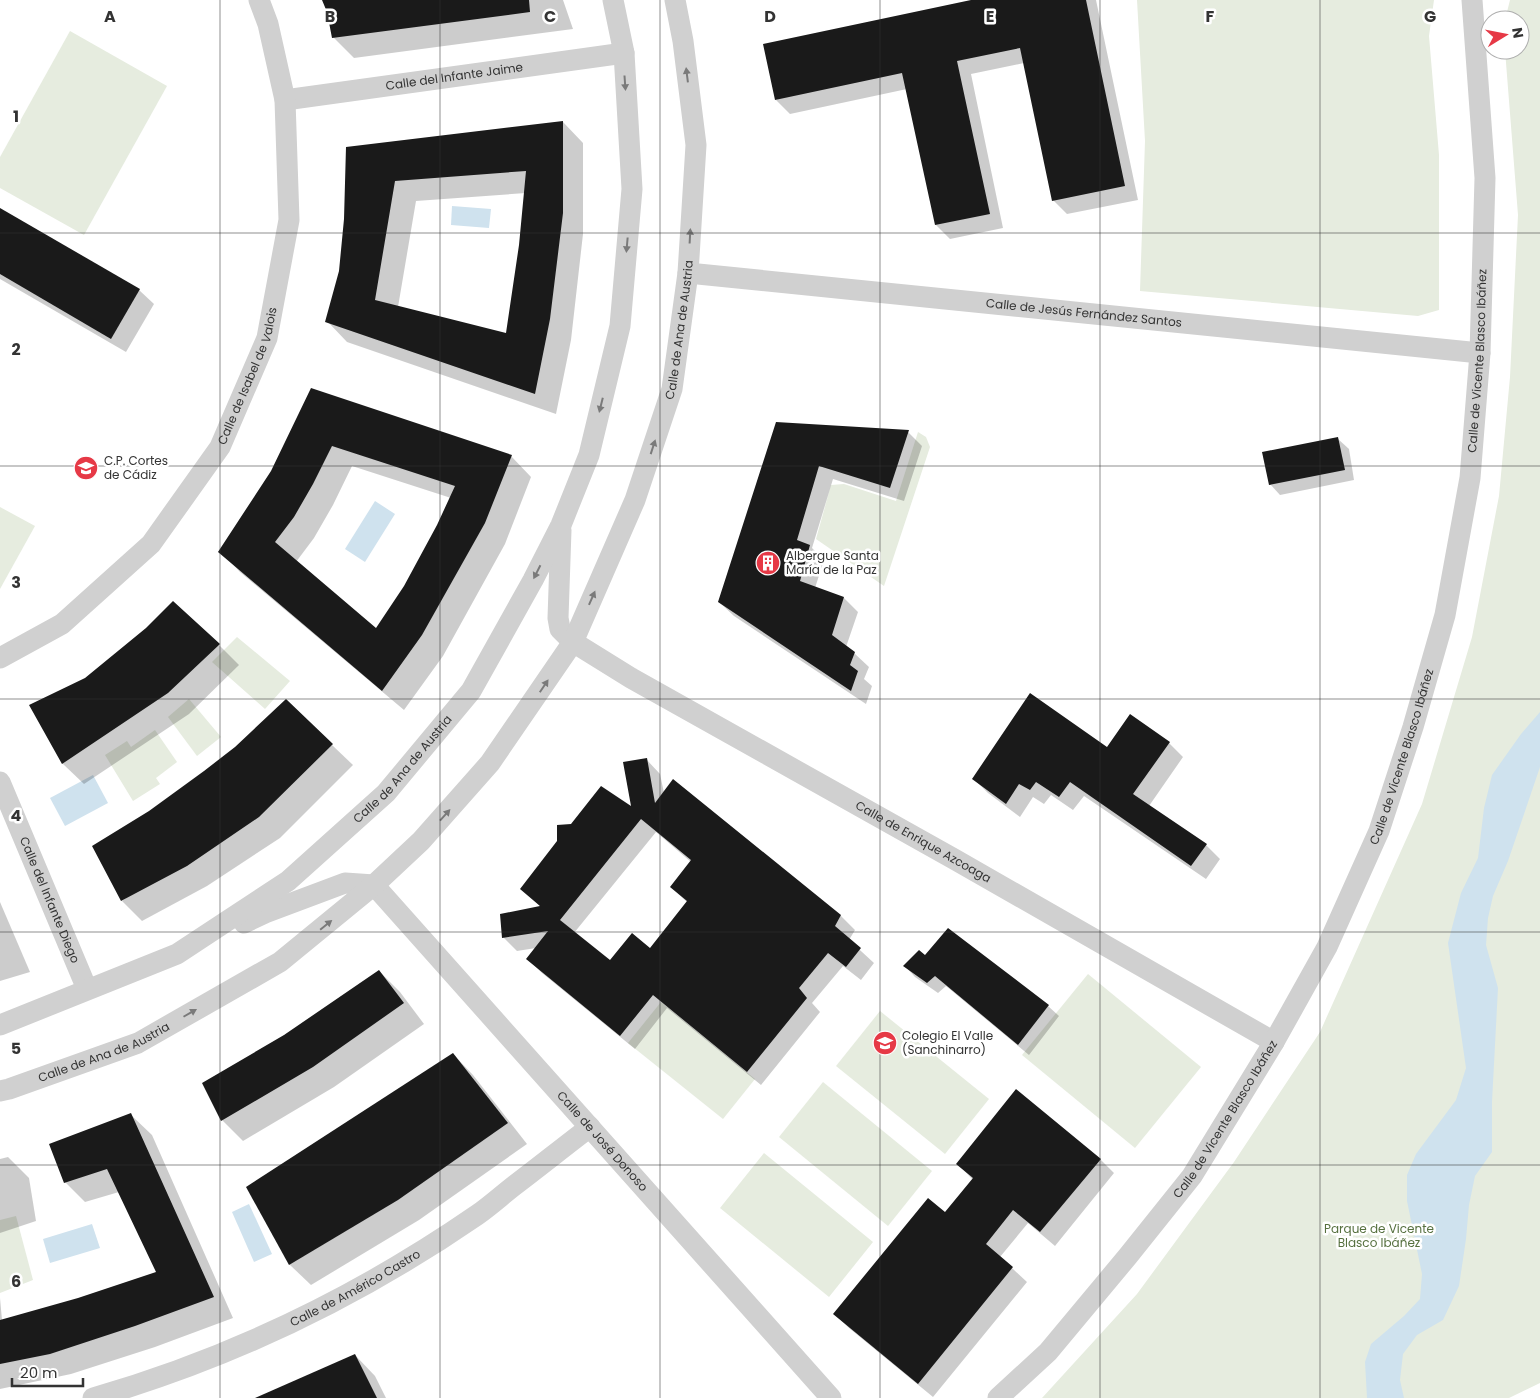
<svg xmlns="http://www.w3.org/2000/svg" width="1540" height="1398" font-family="Poppins,sans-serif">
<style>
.green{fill:#e6ecdf}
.water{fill:#cfe2ee}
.shadow{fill:#0003;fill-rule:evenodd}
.building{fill:#1a1a1a;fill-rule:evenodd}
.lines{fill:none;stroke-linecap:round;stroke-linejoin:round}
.street{stroke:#d0d0d0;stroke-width:21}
.oneway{fill:#7a7a7a}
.grid{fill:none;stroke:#333;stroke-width:1;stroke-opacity:0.55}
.labels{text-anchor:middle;stroke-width:5;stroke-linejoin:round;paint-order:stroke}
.street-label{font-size:12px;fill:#333;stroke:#fff}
.poi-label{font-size:12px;fill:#333;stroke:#fff;text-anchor:start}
.park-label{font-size:12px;fill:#56703f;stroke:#fff}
.grid-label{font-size:16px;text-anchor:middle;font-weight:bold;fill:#333;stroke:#fff;stroke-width:5;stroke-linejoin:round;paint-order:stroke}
</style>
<rect width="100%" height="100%" fill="#fff"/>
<g class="green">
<polygon points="1137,0 1434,0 1429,36 1439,155 1439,310 1418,316 1140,291 1145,141"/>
<polygon points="1510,0 1540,0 1540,1383 1509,1398 1042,1398 1137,1294 1234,1162 1320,1032 1422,804 1472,637 1499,496 1510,377 1518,215 1505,50 1520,50 1520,20 1505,20"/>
<polygon points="70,31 167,86 84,235 0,188 0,157"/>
<polygon points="918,432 926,437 930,447 884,586 816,539 831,485 844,484 896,501"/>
<polygon points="0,507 35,526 0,589"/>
<polygon points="237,637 290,681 265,709 212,662"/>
<polygon points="189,699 221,737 197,756 168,717"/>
<polygon points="155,730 177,762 156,778 160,784 133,801 105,755 127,741 131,747"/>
<polygon points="1088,974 1201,1067 1135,1148 1022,1055"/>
<polygon points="661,1002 755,1079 723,1119 628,1043"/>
<polygon points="880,1011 989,1099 945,1154 836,1066"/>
<polygon points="823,1082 932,1171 888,1226 779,1137"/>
<polygon points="764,1153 873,1242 829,1297 720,1208"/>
<polygon points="16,1216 33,1280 0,1293 0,1220"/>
</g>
<g class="water">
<polygon points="452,206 491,209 489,228 451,225"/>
<polygon points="375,501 395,514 365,562 345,549"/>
<polygon points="1540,712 1540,767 1508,861 1493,896 1488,918 1486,945 1498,988 1492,1102 1492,1152 1475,1176 1469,1205 1466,1239 1459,1286 1443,1320 1417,1335 1403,1354 1400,1380 1404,1398 1367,1398 1365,1362 1371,1344 1404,1316 1420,1299 1422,1274 1407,1201 1407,1175 1416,1154 1456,1100 1466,1068 1448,943 1461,893 1478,858 1484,808 1492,775 1521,734"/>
<polygon points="93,775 108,803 65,826 50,798"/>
<polygon points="249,1204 272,1254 254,1262 232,1212"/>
<polygon points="92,1224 100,1248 50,1263 43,1239"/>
</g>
<g class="shadow">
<polygon points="324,0 563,0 573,29 354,58 333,37 328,12"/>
<polygon points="977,0 1096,0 1138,200 1067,214 1053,200 1024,63 971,74 1003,228 950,239 936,225 907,89 790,114 776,100"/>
<path d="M563,122L583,143V234L571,340L556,414L347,342L327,321L340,272L346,219L348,148ZM526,193L520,245L507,335L398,307L416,201Z"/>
<polygon points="0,209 139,290 154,304 126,352 0,279"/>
<path d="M311,390L511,456L531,477L505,544L443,656L404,710L240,572L220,551L272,471ZM352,466L451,498L438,525L405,587L376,630L296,562L314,538L333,505Z"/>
<polygon points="777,423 908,432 922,446 904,501 833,479 812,548 824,560 815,588 844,598 858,612 846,647 854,653 869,667 864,679 872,686 866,704 734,616 719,602"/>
<polygon points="1338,439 1349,449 1354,480 1280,495 1270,484"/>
<polygon points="219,645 239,665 189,714 84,784 63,764 31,706"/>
<polygon points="1169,743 1183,757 1149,806 1206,845 1220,859 1206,879 1084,796 1073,810 1051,795 1044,804 1033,797 1020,817 988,793 974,779 1107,749"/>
<polygon points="332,745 353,765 280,838 207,886 142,921 122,901"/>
<path d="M646,759L660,774L664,793L841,916L855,930L849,940L874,963L861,980L843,966L812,1003L820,1012L761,1085L667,1008L635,1049L542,973L528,959L536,948L517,951L503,937L541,907L522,889L572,825L633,809ZM656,832L691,862L671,887L688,903L650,950L610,962L574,933Z"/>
<polygon points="0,902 30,972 0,981"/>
<polygon points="925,957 1048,1006 1059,1016 1029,1055 946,986 938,993 915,977 905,966"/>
<polygon points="379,971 400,992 424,1024 334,1087 243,1141 222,1120 285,1036"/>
<polygon points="453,1054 473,1075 527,1144 419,1220 311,1285 290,1265 248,1187"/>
<polygon points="131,1115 152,1135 233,1318 155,1347 71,1374 0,1389 0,1298 2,1320 78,1299 158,1273 119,1192 85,1202 65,1182"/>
<polygon points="8,1157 29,1178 36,1221 0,1233 0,1159"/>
<polygon points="1100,1159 1114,1173 1055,1246 1028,1223 1000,1257 1027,1282 933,1397 849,1328 835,1314 946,1213 973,1180 958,1164"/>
<polygon points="355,1355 375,1376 386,1398 258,1398"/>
</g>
<g class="building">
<polygon points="322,0 529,0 530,12 332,38 327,12"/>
<polygon points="971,0 1086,0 1125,186 1052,201 1020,48 957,61 990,214 935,225 902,73 775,100 763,44"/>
<path d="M563,121V213L550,319L535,394L325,322L339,271L344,219L346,147ZM526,171L519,245L506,333L375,300L395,181Z"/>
<polygon points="0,208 140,289 111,339 0,274"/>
<path d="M311,388L512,455L485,523L422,635L382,691L218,552L271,471ZM332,446L455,486L437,525L404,586L376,628L275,542L294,517L313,484Z"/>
<polygon points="776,422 909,430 890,488 819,466 797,540 810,545 800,581 844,597 832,635 855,652 850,665 858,671 851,691 718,602"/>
<polygon points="1338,437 1345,470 1269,485 1262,452"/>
<polygon points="173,601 220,644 168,693 62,764 29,705 85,678 146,628"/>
<polygon points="1030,693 1107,747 1130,714 1170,742 1133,794 1207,844 1191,866 1070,782 1059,797 1036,782 1030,790 1019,784 1006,804 972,779"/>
<polygon points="286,699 333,744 259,817 187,866 121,901 92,846 149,811 204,771 235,747"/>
<path d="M647,758L655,803L673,779L841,915L835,926L861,948L846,967L828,953L799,988L807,998L747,1072L653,995L620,1036L526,959L548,931L502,938L500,914L540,906L520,889L557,841V825L571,824L601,786L631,806L623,762ZM641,819L691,860L670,887L687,901L650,948L632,933L610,960L560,920Z"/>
<polygon points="948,928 1049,1005 1018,1045 935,976 927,983 903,966 919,950 925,955"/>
<polygon points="379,970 404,1003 313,1067 221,1121 202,1083 284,1035"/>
<polygon points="453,1053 508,1123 398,1200 289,1265 246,1187"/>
<polygon points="1016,1089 1101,1159 1040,1232 1013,1210 986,1244 1013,1267 918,1384 833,1314 928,1198 945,1212 973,1178 956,1164"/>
<polygon points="131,1113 214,1297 135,1326 50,1354 0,1364 0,1320 78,1298 156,1272 107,1169 64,1183 49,1144"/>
<polygon points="355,1354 377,1398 255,1398"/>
</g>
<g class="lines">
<g class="street">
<path id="s1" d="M285,100L624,53"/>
<path id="s2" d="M688,273L1480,353"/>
<path id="s3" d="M561,530L558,618L560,629L573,642L631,678L954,859L1274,1042"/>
<path id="s4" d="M0,658L62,624L151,544L220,447L267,338L289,220L285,100L268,24L259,0"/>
<path id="s5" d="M0,782L87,989"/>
<path id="s6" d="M244,923L265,913L345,883L374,885L831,1398"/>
<path id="s7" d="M0,1025L177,954L288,881L386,793L471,691L533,580L561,525L589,455L620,326L632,189L624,53L613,0"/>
<path id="s8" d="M0,1091L9,1089L138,1043L280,962L374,885L421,841L490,763L573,642L635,500L672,389L688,273L696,145L683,41L675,0"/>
<path id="s9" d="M93,1398C232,1358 358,1297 477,1215C490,1206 502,1195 515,1185C540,1166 565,1146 590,1127"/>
<path id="s10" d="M998,1398L1048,1352L1128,1256L1192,1176L1274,1042L1327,947L1379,831L1413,727L1445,615L1470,478L1480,353L1485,178L1472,0"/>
</g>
</g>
<defs><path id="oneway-solid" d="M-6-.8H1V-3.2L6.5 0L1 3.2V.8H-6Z" transform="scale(1.25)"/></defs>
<g class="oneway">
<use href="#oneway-solid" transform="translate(687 75) rotate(-97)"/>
<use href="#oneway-solid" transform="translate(625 83) rotate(86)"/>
<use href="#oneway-solid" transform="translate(690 236) rotate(-87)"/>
<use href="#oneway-solid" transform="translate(627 245) rotate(95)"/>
<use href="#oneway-solid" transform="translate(601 405) rotate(104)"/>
<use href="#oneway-solid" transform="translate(653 447) rotate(-72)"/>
<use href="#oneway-solid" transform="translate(537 572) rotate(117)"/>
<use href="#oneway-solid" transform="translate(592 598) rotate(-66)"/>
<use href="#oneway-solid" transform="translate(544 686) rotate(-56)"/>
<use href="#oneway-solid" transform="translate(445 815) rotate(-48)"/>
<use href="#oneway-solid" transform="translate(326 925) rotate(-39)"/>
<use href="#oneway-solid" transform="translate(190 1013) rotate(-30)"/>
</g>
<path class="grid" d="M220,0V1398M440,0V1398M660,0V1398M880,0V1398M1100,0V1398M1320,0V1398M0,233H1540M0,466H1540M0,699H1540M0,932H1540M0,1165H1540"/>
<defs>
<g id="school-disc" transform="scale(1.25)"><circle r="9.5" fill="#e63946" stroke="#fff"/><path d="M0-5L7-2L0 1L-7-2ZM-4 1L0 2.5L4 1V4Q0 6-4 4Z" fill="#fff"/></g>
<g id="building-disc" transform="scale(1.25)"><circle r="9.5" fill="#e63946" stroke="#fff"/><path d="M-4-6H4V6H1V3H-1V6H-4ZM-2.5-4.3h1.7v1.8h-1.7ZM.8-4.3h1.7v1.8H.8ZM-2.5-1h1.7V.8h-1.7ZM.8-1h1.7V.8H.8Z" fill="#fff"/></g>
</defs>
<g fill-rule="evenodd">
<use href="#school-disc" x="86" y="468"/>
<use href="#building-disc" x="768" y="563"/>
<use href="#school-disc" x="885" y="1043"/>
</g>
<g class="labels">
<g class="street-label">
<text dy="4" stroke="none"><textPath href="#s1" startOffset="171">Calle del Infante Jaime</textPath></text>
<text dy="4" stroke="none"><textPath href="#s2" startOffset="398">Calle de Jesús Fernández Santos</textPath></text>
<text dy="4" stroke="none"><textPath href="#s8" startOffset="1078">Calle de Ana de Austria</textPath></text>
<text dy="4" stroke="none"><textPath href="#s10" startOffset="1171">Calle de Vicente Blasco Ibáñez</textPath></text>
<text dy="4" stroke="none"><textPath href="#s4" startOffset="386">Calle de Isabel de Valois</textPath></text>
<text dy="4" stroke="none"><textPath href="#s10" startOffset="766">Calle de Vicente Blasco Ibáñez</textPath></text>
<text dy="4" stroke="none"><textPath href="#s7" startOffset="484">Calle de Ana de Austria</textPath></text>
<text dy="4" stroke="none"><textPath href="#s3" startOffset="521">Calle de Enrique Azcoaga</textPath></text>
<text dy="4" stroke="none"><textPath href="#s5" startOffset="128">Calle del Infante Diego</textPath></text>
<text dy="4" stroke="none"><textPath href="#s8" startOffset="111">Calle de Ana de Austria</textPath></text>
<text dy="4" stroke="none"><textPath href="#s10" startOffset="361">Calle de Vicente Blasco Ibáñez</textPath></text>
<text dy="4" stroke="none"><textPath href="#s6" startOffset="481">Calle de José Donoso</textPath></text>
<text dy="4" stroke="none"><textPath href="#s9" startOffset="285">Calle de Américo Castro</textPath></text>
</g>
<g class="poi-label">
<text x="104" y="465">C.P. Cortes<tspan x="104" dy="14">de Cádiz</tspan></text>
<text x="786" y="560">Albergue Santa<tspan x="786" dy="14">María de la Paz</tspan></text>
<text x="902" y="1040">Colegio El Valle<tspan x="902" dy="14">(Sanchinarro)</tspan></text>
</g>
<g class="park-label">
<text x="1379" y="1233">Parque de Vicente<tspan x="1379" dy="14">Blasco Ibáñez</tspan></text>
</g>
</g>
<g class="grid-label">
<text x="110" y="22">A</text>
<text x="330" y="22">B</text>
<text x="550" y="22">C</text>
<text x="770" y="22">D</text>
<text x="990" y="22">E</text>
<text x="1210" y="22">F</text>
<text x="1430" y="22">G</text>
<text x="16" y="122">1</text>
<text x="16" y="355">2</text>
<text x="16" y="588">3</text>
<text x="16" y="821">4</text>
<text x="16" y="1054">5</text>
<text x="16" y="1287">6</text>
</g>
<g transform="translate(1505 35) rotate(80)"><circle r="24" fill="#ffffff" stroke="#adadad"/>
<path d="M0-4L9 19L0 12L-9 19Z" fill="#e63946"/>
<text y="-8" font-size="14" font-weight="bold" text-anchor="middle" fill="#333333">N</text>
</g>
<path d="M12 1378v8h71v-8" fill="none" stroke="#333333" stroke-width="2.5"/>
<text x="20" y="1378" font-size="15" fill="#333333" stroke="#ffffff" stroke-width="4" paint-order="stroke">20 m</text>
</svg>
